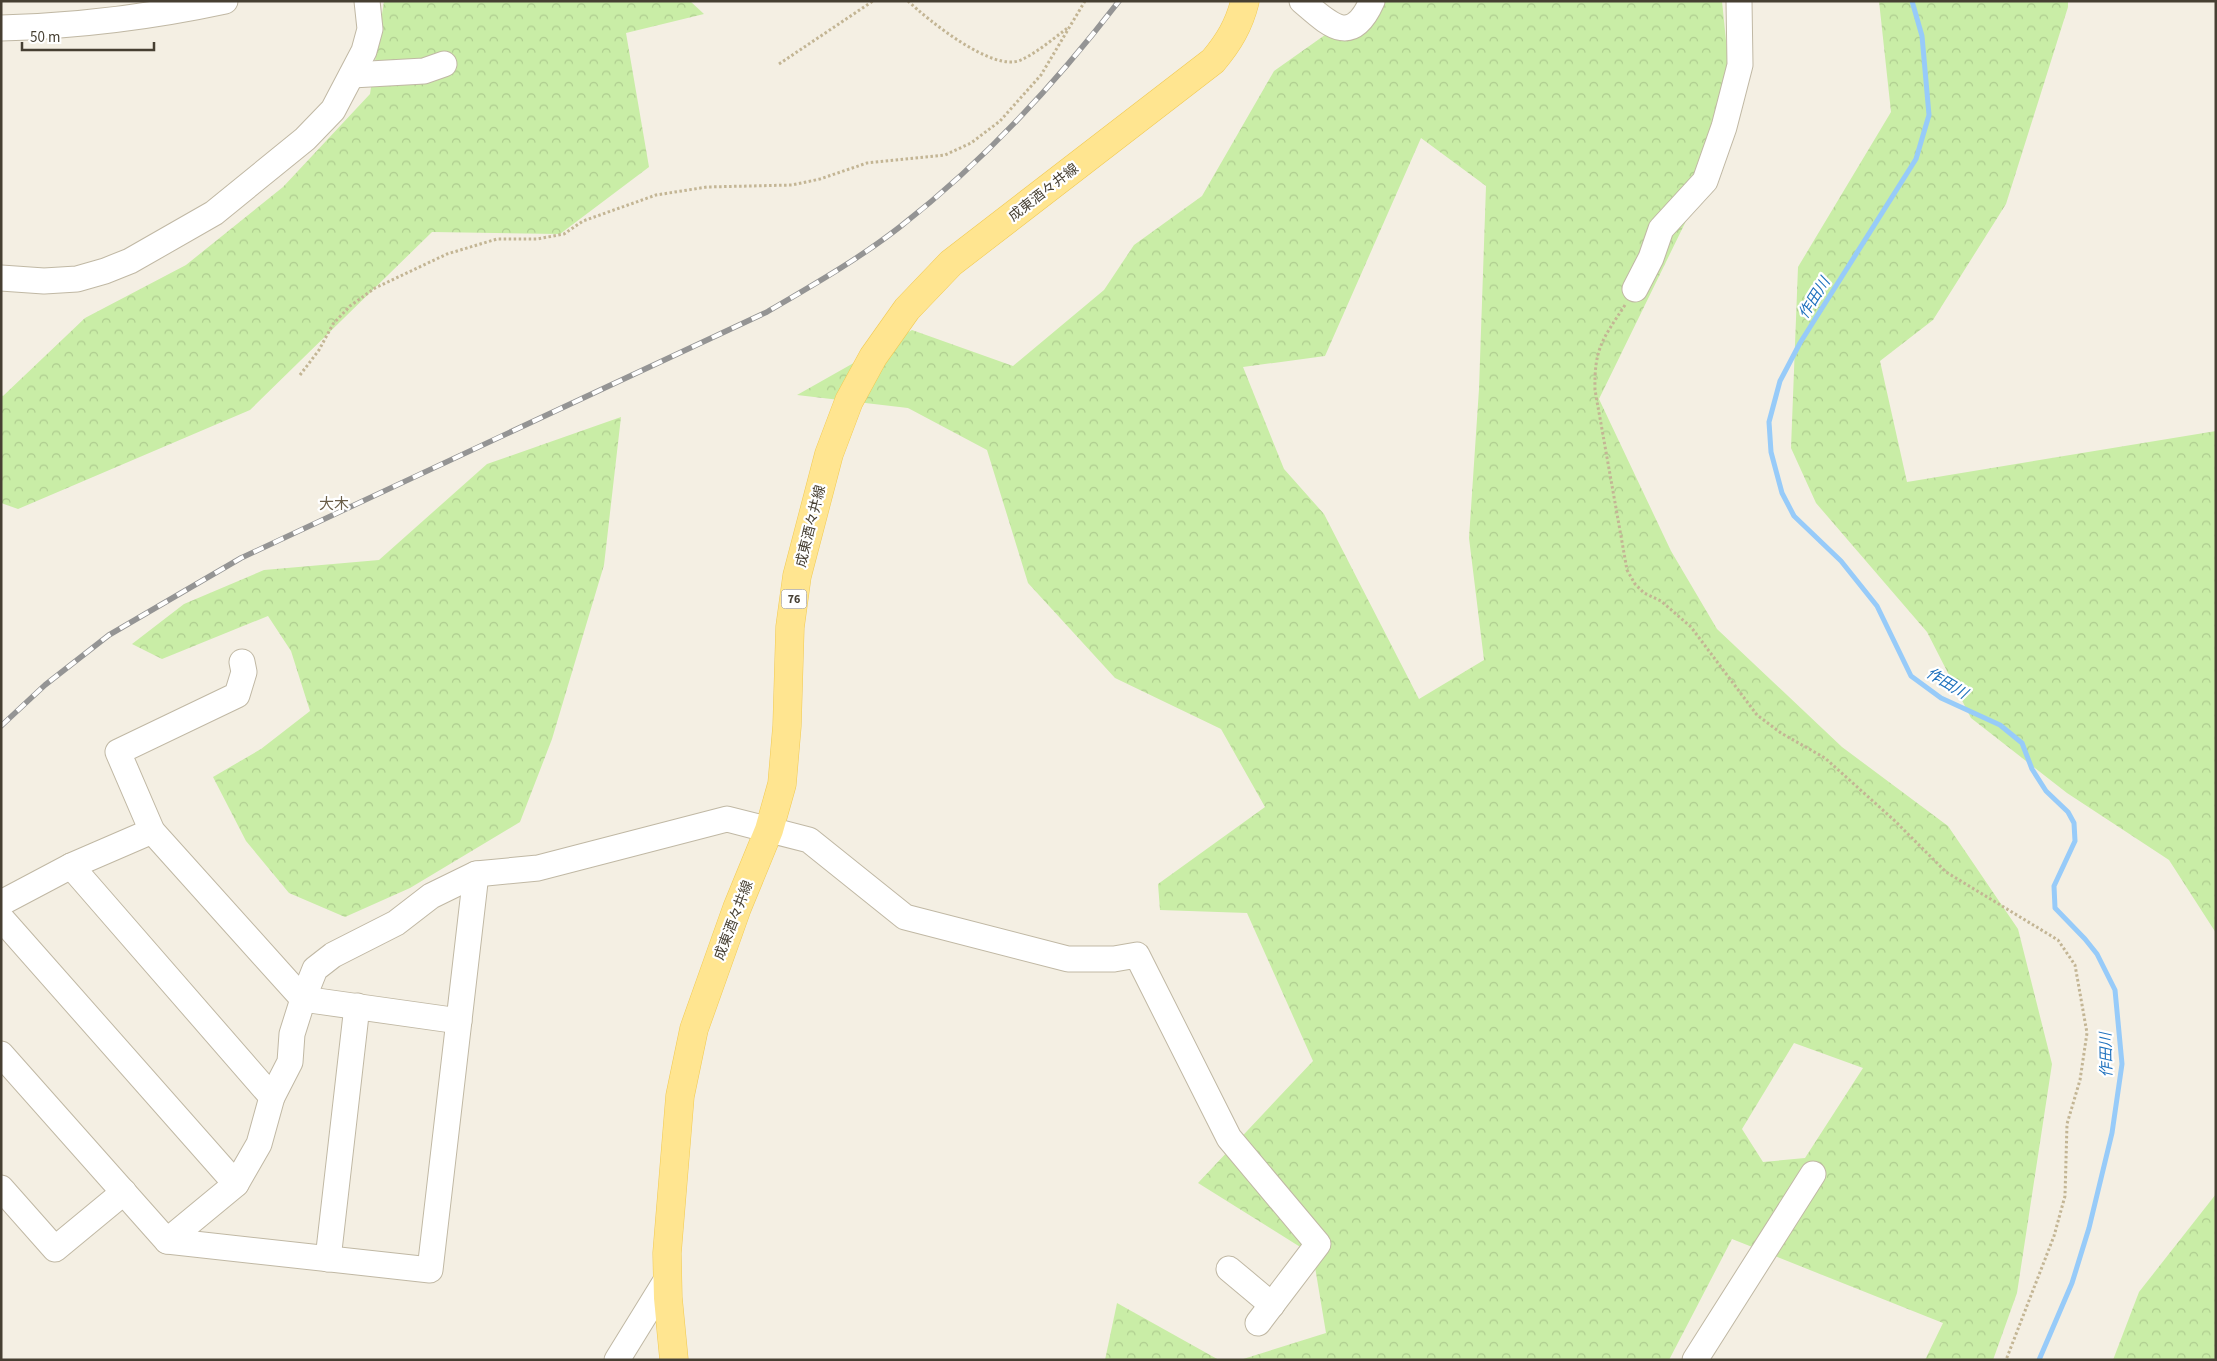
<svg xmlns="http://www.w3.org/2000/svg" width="2217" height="1361" font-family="'Source Sans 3','Noto Sans JP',sans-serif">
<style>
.forest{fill:url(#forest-crowns);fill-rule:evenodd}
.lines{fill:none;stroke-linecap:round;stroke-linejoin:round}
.stream{stroke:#97cbf9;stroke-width:5}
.minor-casing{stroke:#c0b8a4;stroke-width:27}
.major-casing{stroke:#f1ca53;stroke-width:29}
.path{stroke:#c3b594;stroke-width:3;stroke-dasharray:2.5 2.5;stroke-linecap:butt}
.minor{stroke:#fff;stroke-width:25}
.major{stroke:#ffe590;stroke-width:28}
.rail-casing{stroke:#949494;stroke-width:5.5}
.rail{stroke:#fff;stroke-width:4;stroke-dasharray:11;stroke-linecap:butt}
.labels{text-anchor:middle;stroke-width:4.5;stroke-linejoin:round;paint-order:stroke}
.shield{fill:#fff;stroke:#7e7970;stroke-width:1}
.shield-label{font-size:12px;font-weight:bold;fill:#463f32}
.street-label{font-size:14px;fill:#463f32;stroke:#fff}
.water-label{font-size:15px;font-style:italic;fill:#2072be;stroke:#fff}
.neighbourhood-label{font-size:15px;fill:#6a5e48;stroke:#fff}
</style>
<defs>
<pattern id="forest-crowns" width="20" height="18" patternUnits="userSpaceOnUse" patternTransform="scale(1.25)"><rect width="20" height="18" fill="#c9eda6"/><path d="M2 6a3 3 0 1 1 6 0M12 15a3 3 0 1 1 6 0" fill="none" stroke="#aecc8f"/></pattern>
</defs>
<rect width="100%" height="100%" fill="#f4efe3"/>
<g class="forest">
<polygon points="384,1 690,1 704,14 626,33 649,167 560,234 432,232 250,410 18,509 1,503 1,395 3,396 85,318 186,265 283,187 370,94"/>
<path d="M1373,1H1722L1732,100L1686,221L1599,399L1671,551L1717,629L1842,747L1948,826L2018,929L2052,1064L2017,1293L1993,1360H1925L1943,1323L1732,1239L1669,1360H1240L1326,1333L1313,1255L1198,1183L1313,1061L1247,913L1160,910L1158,884L1265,807L1221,729L1115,678L1028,583L987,450L908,408L797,395L912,330L1013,366L1104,290L1134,245L1202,196L1274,71ZM1421,138L1486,186L1479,389L1469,538L1484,660L1419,699L1324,514L1284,469L1243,367L1325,356ZM1794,1043L1863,1068L1805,1158L1763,1162L1742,1129Z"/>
<polygon points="1879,1 2068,1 2068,7 2006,204 1933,320 1880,361 1907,482 2216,431 2216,933 2169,860 2067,793 1971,718 1927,632 1816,503 1791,448 1798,267 1891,112"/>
<polygon points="621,417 604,565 552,739 520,822 410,888 345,917 289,893 246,841 213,777 261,749 310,711 291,651 268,616 162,659 132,644 184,604 264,570 379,560 487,464"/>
<polygon points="2216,1194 2216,1360 2113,1360 2139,1292"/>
<polygon points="1117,1303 1219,1360 1105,1360"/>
</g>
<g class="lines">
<polyline class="stream" points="1912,1 1922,36 1929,115 1916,159 1800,343 1780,381 1769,422 1771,452 1782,493 1794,516 1841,561 1877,606 1911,676 1941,698 2000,725 2022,743 2032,769 2046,791 2068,812 2074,823 2075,841 2054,886 2055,908 2085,939 2097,954 2115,990 2122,1064 2112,1133 2089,1228 2072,1283 2039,1360"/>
<g class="minor-casing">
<g id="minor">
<path d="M1302,1C1329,24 1351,48 1372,1"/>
<path d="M1,28C77,26 151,17 225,1"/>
<polyline points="352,75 424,71 444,64"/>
<polyline points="1,278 44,281 77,279 105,271 130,261 214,213 305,139 333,110 364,51 370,29 367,1"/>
<polyline points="1635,289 1651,258 1661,229 1705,181 1724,127 1740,65 1739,1"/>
<polyline points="242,662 244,672 237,695 118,752 152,831 303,999 459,1021"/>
<polyline points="71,866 272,1097"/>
<polyline points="1,903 71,866 152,831"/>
<polyline points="1,918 236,1184"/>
<polyline points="1,1054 167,1241 430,1270 476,874"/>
<polyline points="1,1188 55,1249 124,1192"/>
<polyline points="167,1241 236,1184 259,1144 272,1097 290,1062 292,1034 303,999 315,969 333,955 396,923 431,896 476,874 538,868 727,819 809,840 905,917 1068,959 1114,959 1137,955 1229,1138 1318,1244 1258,1323"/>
<polyline points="328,1259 357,1006"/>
<polyline points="1229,1269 1272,1305"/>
<polyline points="617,1360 667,1279"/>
<polyline points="1695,1360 1813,1174"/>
</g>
</g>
<g class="major-casing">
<path id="major" d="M674,1360L668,1298L667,1253L680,1096L694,1029L737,908L769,830L782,784L787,726L790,627L797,576L829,454L849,401L873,357L907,309L951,263L1213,61C1229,42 1239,25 1245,1"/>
</g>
<g class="path">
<path d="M908,1C928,20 993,73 1021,60C1038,52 1054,38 1069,27"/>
<polyline points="779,64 873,1"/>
<path d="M1625,305C1603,339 1594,348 1595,390L1627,570L1635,584L1644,593L1661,601L1691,627L1757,715L1781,733L1825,758L1895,821L1946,872L2058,940L2075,965L2087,1033L2080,1080L2067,1124L2065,1196L2054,1236L2006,1360"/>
<polyline points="300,375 319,350 333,324 350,306 375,288 447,254 497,239 537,239 564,234 583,221 656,195 707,187 792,185 820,179 867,163 945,155 971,143 1000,121 1041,75 1085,1"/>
</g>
<use href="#minor" class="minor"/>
<use href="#major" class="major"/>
<g class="rail-casing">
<path id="rail" d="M1,726L45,685L109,635L241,558L767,312C813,285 859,259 901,226C983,162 1056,83 1119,1"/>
</g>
<use href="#rail" class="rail"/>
</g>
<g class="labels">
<rect class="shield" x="781.5" y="589.5" width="25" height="19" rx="4"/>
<g class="shield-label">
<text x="794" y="603">76</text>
</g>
<g class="street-label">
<text transform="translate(1043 192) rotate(-38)" y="5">成東酒々井線</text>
<text transform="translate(810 526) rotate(-76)" y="5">成東酒々井線</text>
<text transform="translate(733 920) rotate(-69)" y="5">成東酒々井線</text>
</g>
<g class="water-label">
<text transform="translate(1814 298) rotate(-58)" y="5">作田川</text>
<text transform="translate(1947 683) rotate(31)" y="5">作田川</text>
<text transform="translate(2106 1055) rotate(-91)" y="5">作田川</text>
</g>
<g class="neighbourhood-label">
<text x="334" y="509">大木</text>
</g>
</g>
<rect width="2217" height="1361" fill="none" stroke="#463f32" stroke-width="5"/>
<path d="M22 42v8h132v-8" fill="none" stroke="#463f32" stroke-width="2.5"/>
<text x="30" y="42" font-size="15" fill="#463f32" stroke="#ffffff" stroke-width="4" paint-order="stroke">50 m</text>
</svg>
